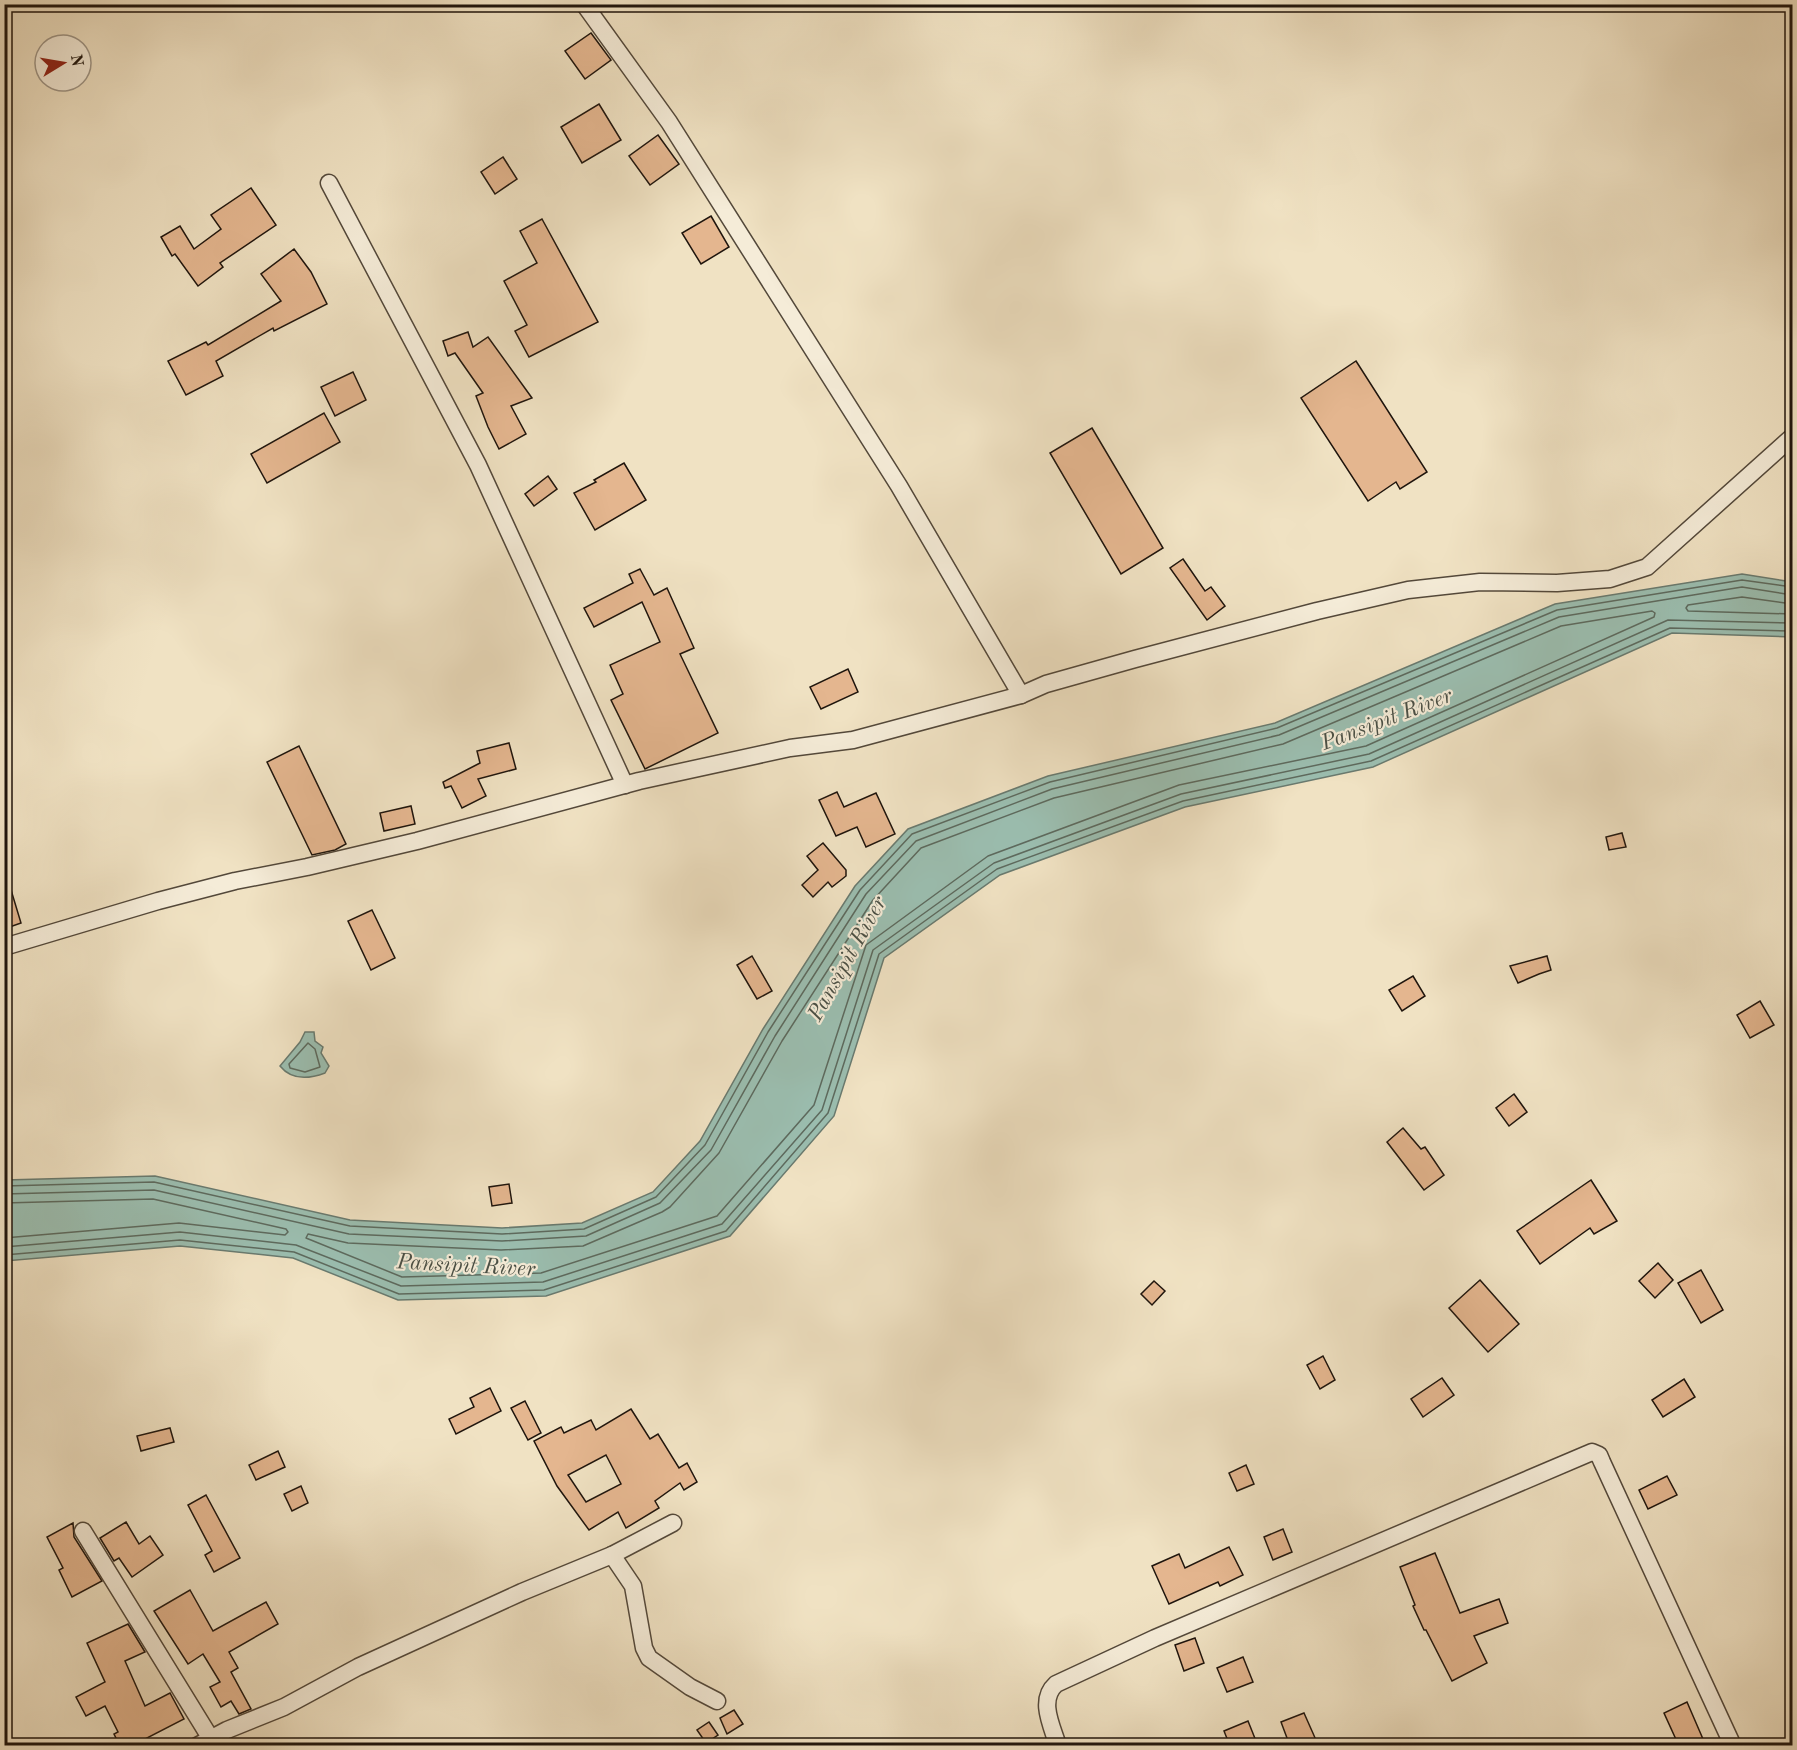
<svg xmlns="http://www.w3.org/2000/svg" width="1797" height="1750" font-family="'Old Standard TT',serif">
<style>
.water{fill:#9bbeb0;stroke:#697a6f;stroke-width:1.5}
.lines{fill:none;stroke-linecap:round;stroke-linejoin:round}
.shore{stroke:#5d6a5e;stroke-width:1.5}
.building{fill:#e4b68f;stroke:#1f150d;stroke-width:1.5;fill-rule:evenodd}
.street-casing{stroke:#53483a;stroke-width:19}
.street{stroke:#f5ecd8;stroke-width:16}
.labels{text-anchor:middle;stroke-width:4.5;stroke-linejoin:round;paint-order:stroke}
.water-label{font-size:22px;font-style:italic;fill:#4a5046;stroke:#f5ecd8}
</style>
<rect width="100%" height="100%" fill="#f0e2c3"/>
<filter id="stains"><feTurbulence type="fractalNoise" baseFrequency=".00333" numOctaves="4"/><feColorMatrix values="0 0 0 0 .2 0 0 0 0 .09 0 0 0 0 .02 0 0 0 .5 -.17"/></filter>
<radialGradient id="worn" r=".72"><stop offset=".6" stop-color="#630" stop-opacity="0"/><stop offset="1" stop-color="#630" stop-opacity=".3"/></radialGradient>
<g class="water">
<polygon points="1742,574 1792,582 1792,637 1672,633 1373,767 1185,807 1000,875 884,958 834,1116 730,1236 546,1296 398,1300 293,1258 180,1246 5,1261 5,1180 155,1176 350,1220 502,1228 582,1223 653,1192 700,1141 763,1029 855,886 908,829 1048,776 1275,723 1555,604"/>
<path d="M305,1032H314L315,1041L323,1047L321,1053L329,1066L325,1073C309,1079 292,1081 280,1066L300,1042Z"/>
</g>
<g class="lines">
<g class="shore">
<polyline points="1792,604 1742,597 1688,605 1686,608 1688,611 1792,614"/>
<polygon points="1652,611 1655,613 1654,617 1366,746 1179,785 988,856 866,945 814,1105 717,1216 541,1273 402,1277 306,1238 308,1234 348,1243 501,1250 583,1246 662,1212 670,1207 719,1153 782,1041 873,900 921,848 1054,798 1283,744 1561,626"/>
<polygon points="308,1043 315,1049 320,1067 305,1072 290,1068 289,1064"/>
<polyline points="4,1186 154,1182 350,1226 502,1234 584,1229 656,1197 705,1145 768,1032 860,890 912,834 1050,782 1277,728 1557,610 1742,580 1792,587"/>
<polyline points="4,1194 154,1190 349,1234 502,1241 586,1236 660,1203 711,1150 775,1036 866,894 916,841 1052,789 1279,735 1559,617 1742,587 1792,595"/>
<polyline points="4,1203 153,1199 286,1229 288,1232 285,1235 179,1223 4,1238"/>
<polyline points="4,1247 180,1232 296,1245 401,1286 543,1282 722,1224 822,1110 873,950 994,863 1181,794 1369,754 1668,620 1792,623"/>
<polyline points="4,1255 180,1240 294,1252 399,1294 544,1290 726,1231 828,1113 879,954 997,869 1183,801 1371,761 1670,628 1792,631"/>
</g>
</g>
<g class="building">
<polygon points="591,33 611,60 585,79 565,51"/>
<polygon points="599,104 621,140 582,163 561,127"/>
<polygon points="658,135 679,164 650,185 629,156"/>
<polygon points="503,157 517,179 495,194 481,172"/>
<polygon points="251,188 276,225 220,263 223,267 198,286 175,254 172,256 161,237 180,226 194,249 221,229 211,215"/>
<polygon points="711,216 729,247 701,264 682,233"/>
<polygon points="542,219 598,322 529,357 515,331 527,325 504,281 537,263 520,231"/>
<polygon points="294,249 311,272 327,304 274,331 273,328 216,361 223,376 186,395 168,361 206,342 208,345 281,301 261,274"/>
<polygon points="468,332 473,347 488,337 532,398 511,406 526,434 499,449 488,427 476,396 483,393 455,353 448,356 443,341"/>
<polygon points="1356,361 1427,472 1400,489 1396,482 1368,501 1301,398"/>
<polygon points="353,372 366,400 335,416 321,387"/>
<polygon points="324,413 340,442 267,483 251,454"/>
<polygon points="1092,428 1163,548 1121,574 1050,453"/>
<polygon points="624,463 646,500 595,530 574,493 596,482 594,480"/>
<polygon points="548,476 557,489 534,506 525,494"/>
<polygon points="1183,559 1205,591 1211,587 1225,606 1207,620 1170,568"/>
<polygon points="640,569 654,595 667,588 694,648 680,654 718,733 645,769 611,700 623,694 610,665 660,642 642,602 594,627 584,608 633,583 629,574"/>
<polygon points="848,669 858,692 821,709 810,687"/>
<polygon points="509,743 516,769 478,779 486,796 462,808 451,786 445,788 443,782 480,763 477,751"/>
<polygon points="299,746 346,844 335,850 312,855 267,762"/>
<polygon points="837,792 844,807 876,793 895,834 866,847 857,827 836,836 819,800"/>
<polygon points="411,806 415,824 384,831 380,813"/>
<polygon points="1622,833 1626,847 1609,850 1606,837"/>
<polygon points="823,843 846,870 846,876 832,887 828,882 813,897 802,885 818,870 807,856"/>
<polygon points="8,880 21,923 4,929 4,881"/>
<polygon points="372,910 395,958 371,970 348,921"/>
<polygon points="752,956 772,991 757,999 737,965"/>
<polygon points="1547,956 1551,970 1539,974 1518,983 1510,966"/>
<polygon points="1413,976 1425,996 1402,1011 1389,990"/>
<polygon points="1760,1001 1774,1025 1750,1038 1737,1015"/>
<polygon points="1514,1094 1527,1112 1509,1126 1496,1108"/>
<polygon points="1403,1128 1421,1149 1425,1147 1444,1175 1424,1190 1387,1142"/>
<polygon points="1591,1180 1617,1221 1594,1234 1590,1228 1540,1264 1517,1231"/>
<polygon points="509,1184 512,1203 492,1206 489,1187"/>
<polygon points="1658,1263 1673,1280 1655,1298 1639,1281"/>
<polygon points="1701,1270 1723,1310 1701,1323 1678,1283"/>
<polygon points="1480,1280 1519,1324 1488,1352 1449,1308"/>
<polygon points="1154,1281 1165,1291 1152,1305 1141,1294"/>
<polygon points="1323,1356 1335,1380 1320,1389 1307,1365"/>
<polygon points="1442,1378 1454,1395 1423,1417 1411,1399"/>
<polygon points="1684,1379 1695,1397 1663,1417 1652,1400"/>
<polygon points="490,1388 501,1411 456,1434 449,1419 474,1407 470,1398"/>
<polygon points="525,1401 541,1433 528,1440 511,1408"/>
<path d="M631,1409L650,1439L658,1434L679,1468L687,1463L697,1482L684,1490L680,1483L655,1501L659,1508L626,1528L618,1512L589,1530L557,1486L534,1441L561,1427L564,1433L591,1420L596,1430ZM606,1455L621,1484L586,1502L568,1475Z"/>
<polygon points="170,1428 174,1442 141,1451 137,1436"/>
<polygon points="278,1451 285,1467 256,1480 249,1465"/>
<polygon points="1246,1465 1254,1484 1237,1491 1229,1473"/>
<polygon points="1667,1476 1677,1495 1648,1509 1639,1490"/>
<polygon points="301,1486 308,1503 292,1511 284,1494"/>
<polygon points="206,1495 240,1558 214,1572 205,1555 212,1551 188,1505"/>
<polygon points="126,1522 139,1544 150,1536 163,1555 132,1577 119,1558 114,1561 100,1538"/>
<polygon points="73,1523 74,1537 102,1581 72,1597 59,1570 63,1568 47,1537"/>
<polygon points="1283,1529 1292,1552 1273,1560 1264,1537"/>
<polygon points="1229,1547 1243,1575 1220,1586 1218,1582 1169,1604 1152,1566 1179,1554 1185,1568"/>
<polygon points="1435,1553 1460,1613 1499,1599 1508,1623 1474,1636 1487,1663 1452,1681 1426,1630 1424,1630 1413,1606 1415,1605 1400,1567"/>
<polygon points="190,1590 213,1631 266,1602 278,1624 229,1652 238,1668 231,1672 251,1709 239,1714 231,1701 221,1707 210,1687 220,1682 203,1654 188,1664 154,1611"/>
<polygon points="128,1624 145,1652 125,1661 145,1706 170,1693 184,1719 141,1741 144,1746 120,1746 114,1734 118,1732 105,1706 86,1716 76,1697 105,1682 87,1643"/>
<polygon points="1195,1638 1204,1663 1184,1671 1175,1645"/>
<polygon points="1243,1657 1253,1682 1227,1692 1217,1668"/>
<polygon points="1687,1702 1706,1746 1679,1746 1664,1713"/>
<polygon points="734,1710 743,1724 727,1734 720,1718"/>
<polygon points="1304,1713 1316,1740 1302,1746 1290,1746 1281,1722"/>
<polygon points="1248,1721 1258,1746 1230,1746 1224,1731"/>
<polygon points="709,1722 718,1735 706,1743 697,1730"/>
</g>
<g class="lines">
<g class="street-casing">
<g id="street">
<polyline points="584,4 669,122 899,486 1021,695"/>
<polyline points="329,183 478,465 625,785"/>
<polyline points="4,947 158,901 235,881 307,867 417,841 639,781 790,748 853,740 1021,695 1046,684 1135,659 1317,611 1408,590 1480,582 1557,583 1610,579 1647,567 1792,437"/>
<polyline points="83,1531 211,1739"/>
<polyline points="612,1555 673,1523"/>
<polyline points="197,1746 227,1730 284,1707 358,1667 522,1592 612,1555 633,1586 644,1648 649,1658 690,1687 717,1701"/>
<path d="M1058,1746C1052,1726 1038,1700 1056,1684L1155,1638L1592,1452L1599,1455L1602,1462L1733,1746"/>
</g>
</g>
<use href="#street" class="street"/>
</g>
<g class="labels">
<g class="water-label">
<text transform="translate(1386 718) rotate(-21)" y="8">Pansipit River</text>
<text transform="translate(846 958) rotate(-61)" y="8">Pansipit River</text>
<text transform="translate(466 1264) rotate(3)" y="8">Pansipit River</text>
</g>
</g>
<rect width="1797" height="1750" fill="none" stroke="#f0e2c3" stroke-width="24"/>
<rect x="6" y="6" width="1785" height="1738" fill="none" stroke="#1f150d" stroke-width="3"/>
<rect x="12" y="12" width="1773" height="1726" fill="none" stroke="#1f150d" stroke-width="1.5"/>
<g transform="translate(63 63) rotate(79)"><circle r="28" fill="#f5ecd8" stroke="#9f9687" stroke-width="1.5"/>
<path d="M0-4.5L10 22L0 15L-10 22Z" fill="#8f2418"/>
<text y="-9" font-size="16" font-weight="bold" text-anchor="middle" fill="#1f150d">N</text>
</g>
<rect width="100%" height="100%" filter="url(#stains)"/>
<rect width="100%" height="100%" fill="url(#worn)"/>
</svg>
